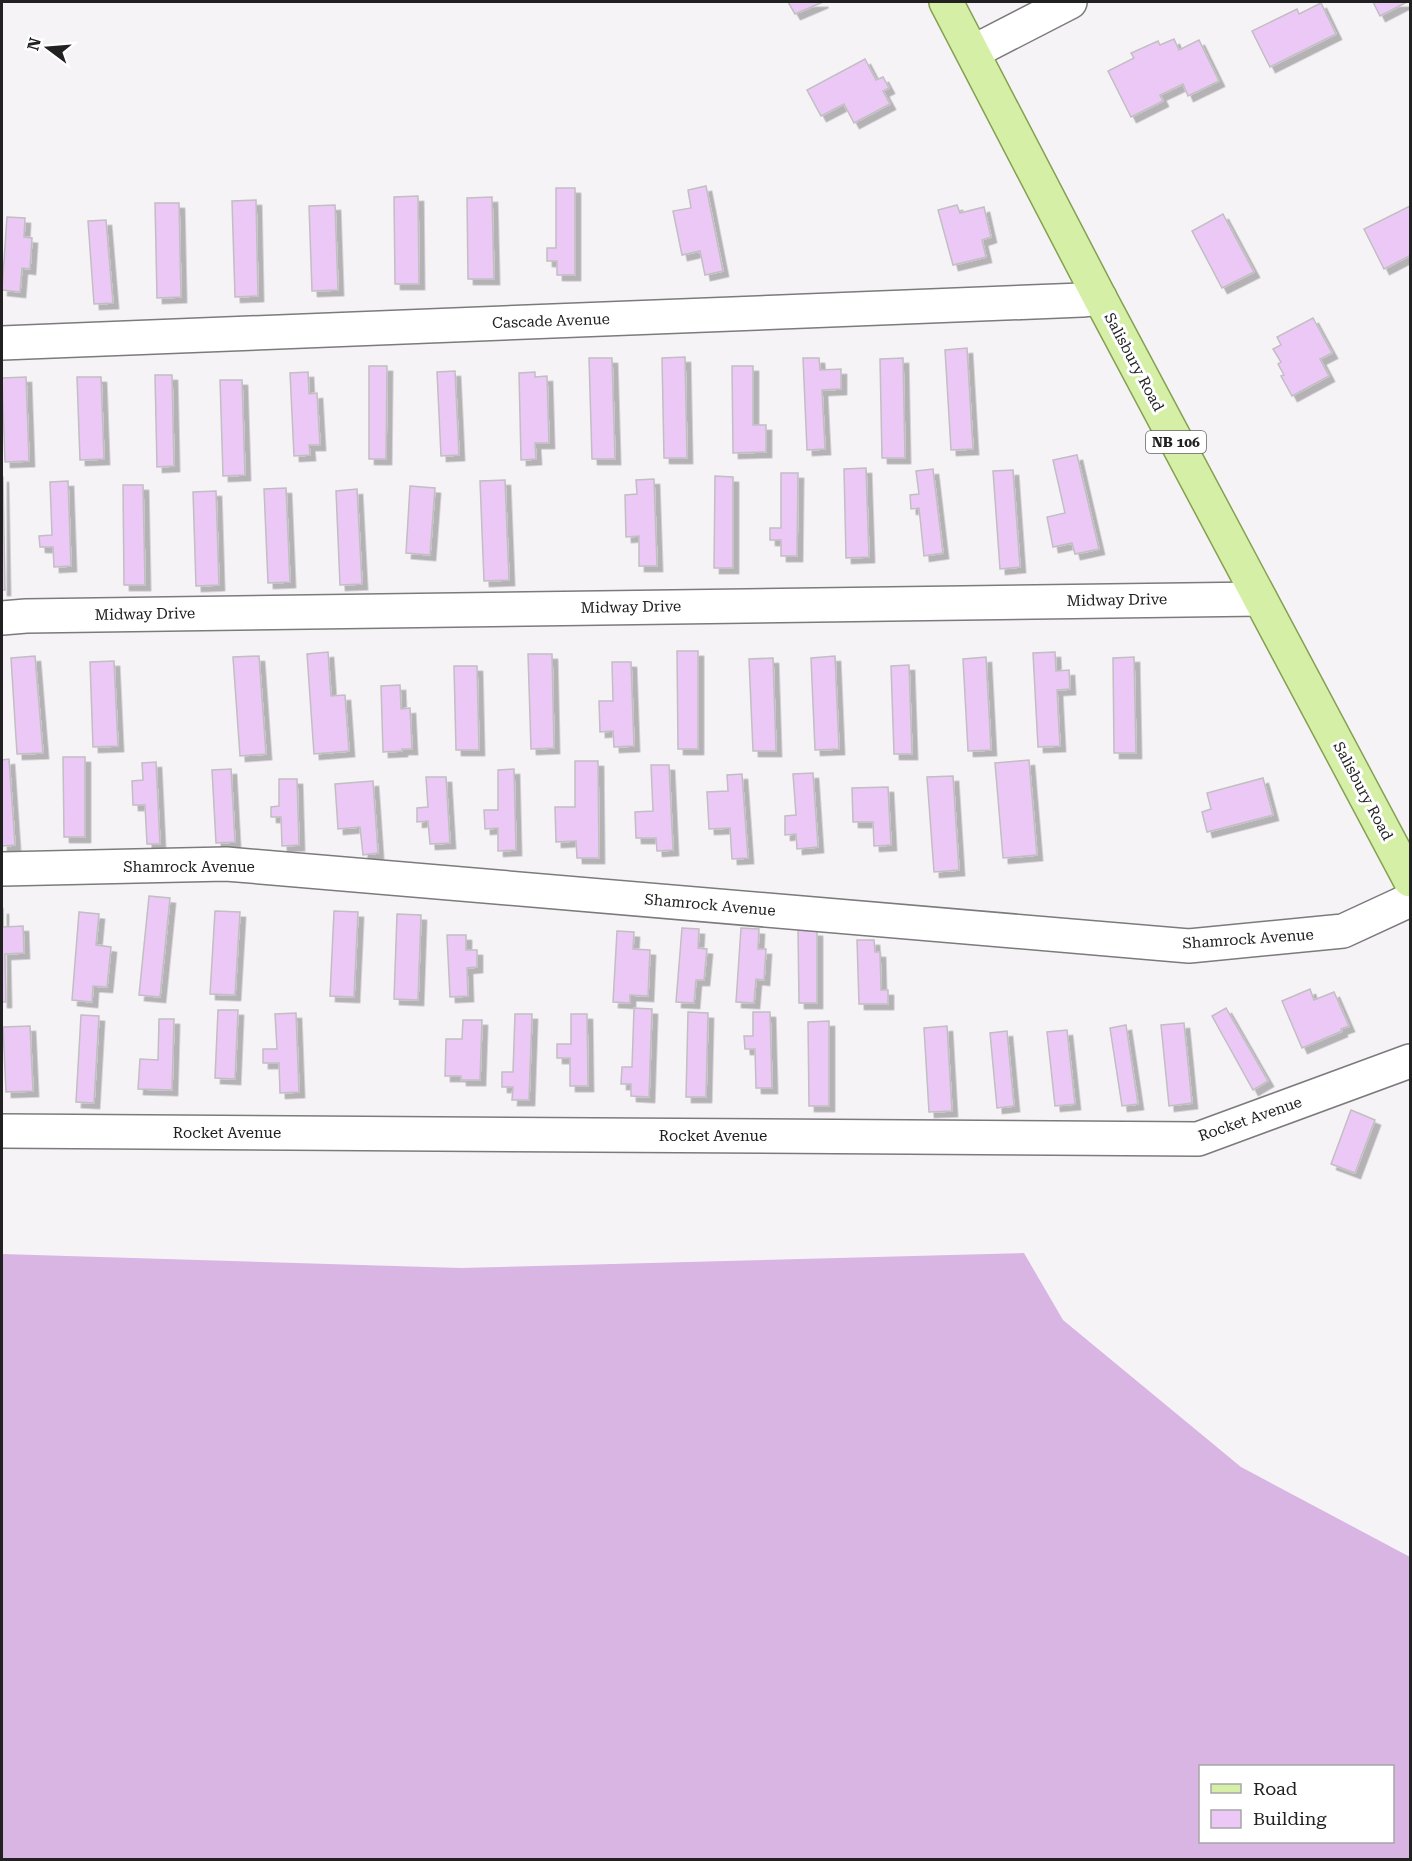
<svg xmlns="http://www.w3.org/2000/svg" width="1412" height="1861" font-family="'Roboto Serif',serif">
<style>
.forest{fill:#d8b5e3;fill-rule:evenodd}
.building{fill:#ecc8f6;stroke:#c1bfc2;stroke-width:1.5;filter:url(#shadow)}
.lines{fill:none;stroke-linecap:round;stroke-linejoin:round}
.minor-casing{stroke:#7c7a7c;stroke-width:36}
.primary-casing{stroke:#84a151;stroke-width:36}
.minor{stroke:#fff;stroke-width:33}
.primary{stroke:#d5f0a6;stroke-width:33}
.labels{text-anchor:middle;stroke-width:6;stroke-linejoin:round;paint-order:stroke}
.shield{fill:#fff;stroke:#646464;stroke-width:1.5}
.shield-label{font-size:14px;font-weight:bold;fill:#222122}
.street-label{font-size:15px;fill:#222122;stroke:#fff}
</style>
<defs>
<filter id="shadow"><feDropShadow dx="5.5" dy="5.5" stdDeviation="0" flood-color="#0004"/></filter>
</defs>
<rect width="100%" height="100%" fill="#f6f3f7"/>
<path class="forest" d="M1024,1253L1063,1320L1241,1467L1410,1557V1859H2V1254L461,1268ZM1200,1766H1392V1842H1200Z"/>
<g class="building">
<polygon points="788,2 823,2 795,14"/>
<polygon points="1373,2 1407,2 1380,16"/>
<polygon points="1321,3 1336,34 1270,67 1252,31 1297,9 1299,14"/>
<polygon points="1174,39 1179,50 1199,40 1219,81 1188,96 1183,84 1160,95 1163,101 1131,117 1108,71 1134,58 1131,53 1158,41 1160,45"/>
<polygon points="865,59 876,80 883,77 889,88 883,91 890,104 854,123 844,104 821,116 807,90"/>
<polygon points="706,186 723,271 705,275 700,251 682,255 673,211 691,208 688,190"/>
<polygon points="556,188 575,188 575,275 557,275 557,261 547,261 547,248 556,248"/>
<polygon points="418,196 419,284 395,284 394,197"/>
<polygon points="492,197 494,279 468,279 467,198"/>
<polygon points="256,200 258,296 235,297 232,201"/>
<polygon points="155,203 179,203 181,297 157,298"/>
<polygon points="335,205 338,290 312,291 309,206"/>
<polygon points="957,205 960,213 984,207 991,237 982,240 986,257 953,265 938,210"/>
<polygon points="1410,206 1410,259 1409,256 1384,269 1364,229"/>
<polygon points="1223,214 1254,272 1222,288 1192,231"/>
<polygon points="7,217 25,218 24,237 32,238 30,269 22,268 20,292 2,290"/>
<polygon points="106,220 113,303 94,304 88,221"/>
<polygon points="1313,318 1332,353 1320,359 1329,376 1292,396 1281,376 1284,375 1278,364 1281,362 1273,349 1281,345 1277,337"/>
<polygon points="967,348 973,449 951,450 945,350"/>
<polygon points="685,357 687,458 664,458 662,358"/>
<polygon points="589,358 612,358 615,459 592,459"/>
<polygon points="803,358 819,358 820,370 841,369 841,389 822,390 825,449 807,450"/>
<polygon points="903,358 905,458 882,458 880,359"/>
<polygon points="369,366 387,366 386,459 369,459"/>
<polygon points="732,366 753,366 753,425 766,425 766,452 733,453"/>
<polygon points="455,371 459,455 441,456 437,372"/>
<polygon points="308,372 309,394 317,393 320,445 309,445 310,455 294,456 290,373"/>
<polygon points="535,372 535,377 547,376 549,443 535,443 536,459 521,460 519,373"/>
<polygon points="155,375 172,375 174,466 157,467"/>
<polygon points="26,377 29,461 5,462 2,378"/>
<polygon points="77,377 101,377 104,459 80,460"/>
<polygon points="220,380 242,380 245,475 223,476"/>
<polygon points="1077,455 1099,549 1075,554 1072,543 1053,547 1047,517 1065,513 1053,460"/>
<polygon points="866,468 869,557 846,558 844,469"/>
<polygon points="933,469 943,553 924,556 919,508 911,509 910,495 919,494 916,471"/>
<polygon points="1013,470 1020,567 1000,569 993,471"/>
<polygon points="781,473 798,473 797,556 781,556 781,540 770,540 770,528 781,528"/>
<polygon points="715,476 733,477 733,568 714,568"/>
<polygon points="2,477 3,477 5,590 2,590"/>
<polygon points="654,479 657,566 639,566 639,536 626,537 625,495 637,494 636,480"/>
<polygon points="505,480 509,580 484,581 480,481"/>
<polygon points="68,481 71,566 54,567 53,547 40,547 39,536 52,535 50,482"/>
<polygon points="123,485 143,485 145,585 124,585"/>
<polygon points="410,486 435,488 430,555 406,553"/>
<polygon points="286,488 290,582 268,583 264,489"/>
<polygon points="357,489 362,584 340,585 336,491"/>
<polygon points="216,491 219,585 196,586 193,492"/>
<polygon points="677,651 698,651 698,749 678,749"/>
<polygon points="328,652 331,696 345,695 349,751 314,754 307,654"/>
<polygon points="1055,652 1056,671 1069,670 1070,689 1057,690 1060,746 1038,747 1033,653"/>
<polygon points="528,654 552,654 554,748 531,749"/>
<polygon points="35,656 43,753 17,754 11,658"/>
<polygon points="259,656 266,754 240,756 233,657"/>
<polygon points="835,656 839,749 815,750 811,658"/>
<polygon points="986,657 991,750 968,751 963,659"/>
<polygon points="1134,657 1136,753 1114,753 1113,658"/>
<polygon points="773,658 776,751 753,751 749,659"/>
<polygon points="114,661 118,746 93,747 90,662"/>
<polygon points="612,662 631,662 634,746 614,747 613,731 600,732 599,701 613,701"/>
<polygon points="909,665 912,754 894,754 891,666"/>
<polygon points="454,666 477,666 479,750 456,750"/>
<polygon points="400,685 401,709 410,708 412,749 402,749 402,751 383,752 381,686"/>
<polygon points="63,757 85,757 85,837 64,837"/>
<polygon points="9,759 15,845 2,846 2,760"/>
<polygon points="1029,760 1037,855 1003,858 995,763"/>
<polygon points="575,761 598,761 599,858 577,858 576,841 556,842 555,807 575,807"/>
<polygon points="156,762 160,844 147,844 145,805 133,805 132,781 143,780 142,763"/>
<polygon points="651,765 669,765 673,850 657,851 656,838 636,838 635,812 653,811"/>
<polygon points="231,769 235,842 216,843 212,770"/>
<polygon points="514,769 516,850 498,851 498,828 485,829 484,810 498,810 498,770"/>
<polygon points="813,773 818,847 797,849 796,834 785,835 785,816 796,815 793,774"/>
<polygon points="742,774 748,858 732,859 730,828 709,829 707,792 728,791 727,775"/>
<polygon points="953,776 959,870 934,872 927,777"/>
<polygon points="426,777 446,777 450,843 430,844 428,821 417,822 417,808 428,807"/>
<polygon points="1263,778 1273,815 1207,832 1202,812 1211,809 1207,793"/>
<polygon points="279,779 297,779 299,845 282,846 281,817 271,817 271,807 279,806"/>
<polygon points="373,781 378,853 363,855 360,827 338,829 335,784"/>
<polygon points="888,787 891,845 874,846 873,822 853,822 852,788"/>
<polygon points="149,896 170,898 160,997 139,995"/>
<polygon points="2,909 3,909 3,927 23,926 24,953 5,954 6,1002 2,1002"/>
<polygon points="215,911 240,912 235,995 210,994"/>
<polygon points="334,911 358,912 354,997 330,996"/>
<polygon points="79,912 99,914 96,945 111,947 107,987 93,986 92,1002 72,1000"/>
<polygon points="397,914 421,915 418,1000 394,999"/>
<polygon points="682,928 699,929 698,948 707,949 704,980 696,980 694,1003 676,1002"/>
<polygon points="741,928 759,929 758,949 766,949 764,980 756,979 754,1003 736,1002"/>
<polygon points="798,930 817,931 817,1003 799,1003"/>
<polygon points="617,931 634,932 633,949 650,950 648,996 630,995 630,1003 613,1002"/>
<polygon points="447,935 466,935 466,950 477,950 477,967 467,968 468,996 450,997"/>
<polygon points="857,940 874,940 875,952 880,952 881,990 888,990 888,1004 859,1004"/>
<polygon points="1310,989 1314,1000 1334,992 1349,1026 1341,1029 1342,1031 1302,1048 1282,1001"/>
<polygon points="634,1008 652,1009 649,1097 631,1096 631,1084 621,1084 622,1067 632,1067"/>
<polygon points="1226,1008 1268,1081 1253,1090 1212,1016"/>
<polygon points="218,1010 238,1010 235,1079 215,1078"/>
<polygon points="688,1012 708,1013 706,1097 686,1097"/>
<polygon points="753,1012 770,1012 772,1088 756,1088 755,1049 745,1049 744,1036 753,1036"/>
<polygon points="296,1013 299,1092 280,1093 279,1063 263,1063 263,1049 277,1049 275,1014"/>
<polygon points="515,1014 532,1014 529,1100 512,1100 513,1087 502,1087 502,1072 513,1072"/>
<polygon points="571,1014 587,1014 588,1086 570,1086 570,1058 557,1058 557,1044 571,1044"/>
<polygon points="81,1015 99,1016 94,1103 76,1102"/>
<polygon points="159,1019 174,1019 172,1090 138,1089 140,1059 158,1060"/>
<polygon points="463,1020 482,1020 480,1080 461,1080 461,1076 445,1076 446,1039 462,1039"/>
<polygon points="829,1021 829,1106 809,1106 808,1022"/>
<polygon points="1184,1023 1192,1103 1169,1106 1161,1025"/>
<polygon points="1126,1025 1138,1104 1122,1106 1110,1028"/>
<polygon points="30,1026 33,1091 6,1092 3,1027"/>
<polygon points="947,1026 952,1111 929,1112 924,1028"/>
<polygon points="1067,1030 1075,1104 1055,1106 1047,1032"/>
<polygon points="1007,1031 1014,1106 997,1108 990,1033"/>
<polygon points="1351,1110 1375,1120 1355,1173 1331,1164"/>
</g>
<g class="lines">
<g class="minor-casing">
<g id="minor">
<polyline points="973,52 1070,2"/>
<polyline points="2,343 1082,300 1100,298"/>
<polyline points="2,618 26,616 1260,599"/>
<polyline points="2,869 226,864 1189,946 1343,931 1410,900"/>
<polyline points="2,1131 1198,1139 1410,1061"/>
</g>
</g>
<g class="primary-casing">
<polyline id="primary" points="946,2 1100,298 1410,880"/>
</g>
<use href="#minor" class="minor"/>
<use href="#primary" class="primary"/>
</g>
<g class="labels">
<rect class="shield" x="1146" y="431" width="60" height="22" rx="4.5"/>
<g class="shield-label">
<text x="1176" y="447">NB 106</text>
</g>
<g class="street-label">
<text transform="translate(551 321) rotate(-2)" y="5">Cascade Avenue</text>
<text transform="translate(1134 362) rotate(62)" y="5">Salisbury Road</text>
<text transform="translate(1117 600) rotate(-1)" y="5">Midway Drive</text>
<text transform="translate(631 607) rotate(-1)" y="5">Midway Drive</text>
<text transform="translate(145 614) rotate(-1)" y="5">Midway Drive</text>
<text transform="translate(1363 791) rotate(62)" y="5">Salisbury Road</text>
<text x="189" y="872">Shamrock Avenue</text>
<text transform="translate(710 905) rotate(5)" y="5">Shamrock Avenue</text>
<text transform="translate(1248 939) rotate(-4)" y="5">Shamrock Avenue</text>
<text transform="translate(1250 1119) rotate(-19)" y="5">Rocket Avenue</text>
<text x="227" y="1138">Rocket Avenue</text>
<text x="713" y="1141">Rocket Avenue</text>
</g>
</g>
<rect width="1412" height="1861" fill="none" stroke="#222122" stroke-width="6"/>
<rect x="1199" y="1765" width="195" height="78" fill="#ffffff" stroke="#a7a6a7" stroke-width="1.5"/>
<rect x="1211" y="1784" width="30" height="9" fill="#d5f0a6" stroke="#a7a6a7" stroke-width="1.5"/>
<text x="1253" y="1795" font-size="18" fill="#222122">Road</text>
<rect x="1211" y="1810" width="30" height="18" fill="#ecc8f6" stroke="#a7a6a7" stroke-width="1.5"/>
<text x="1253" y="1825" font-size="18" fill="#222122">Building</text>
<g transform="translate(48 48) rotate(286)" stroke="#ffffff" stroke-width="4.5" paint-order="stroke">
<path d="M0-4.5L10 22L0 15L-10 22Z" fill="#222122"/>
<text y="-9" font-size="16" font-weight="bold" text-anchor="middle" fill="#222122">N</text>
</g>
</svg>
